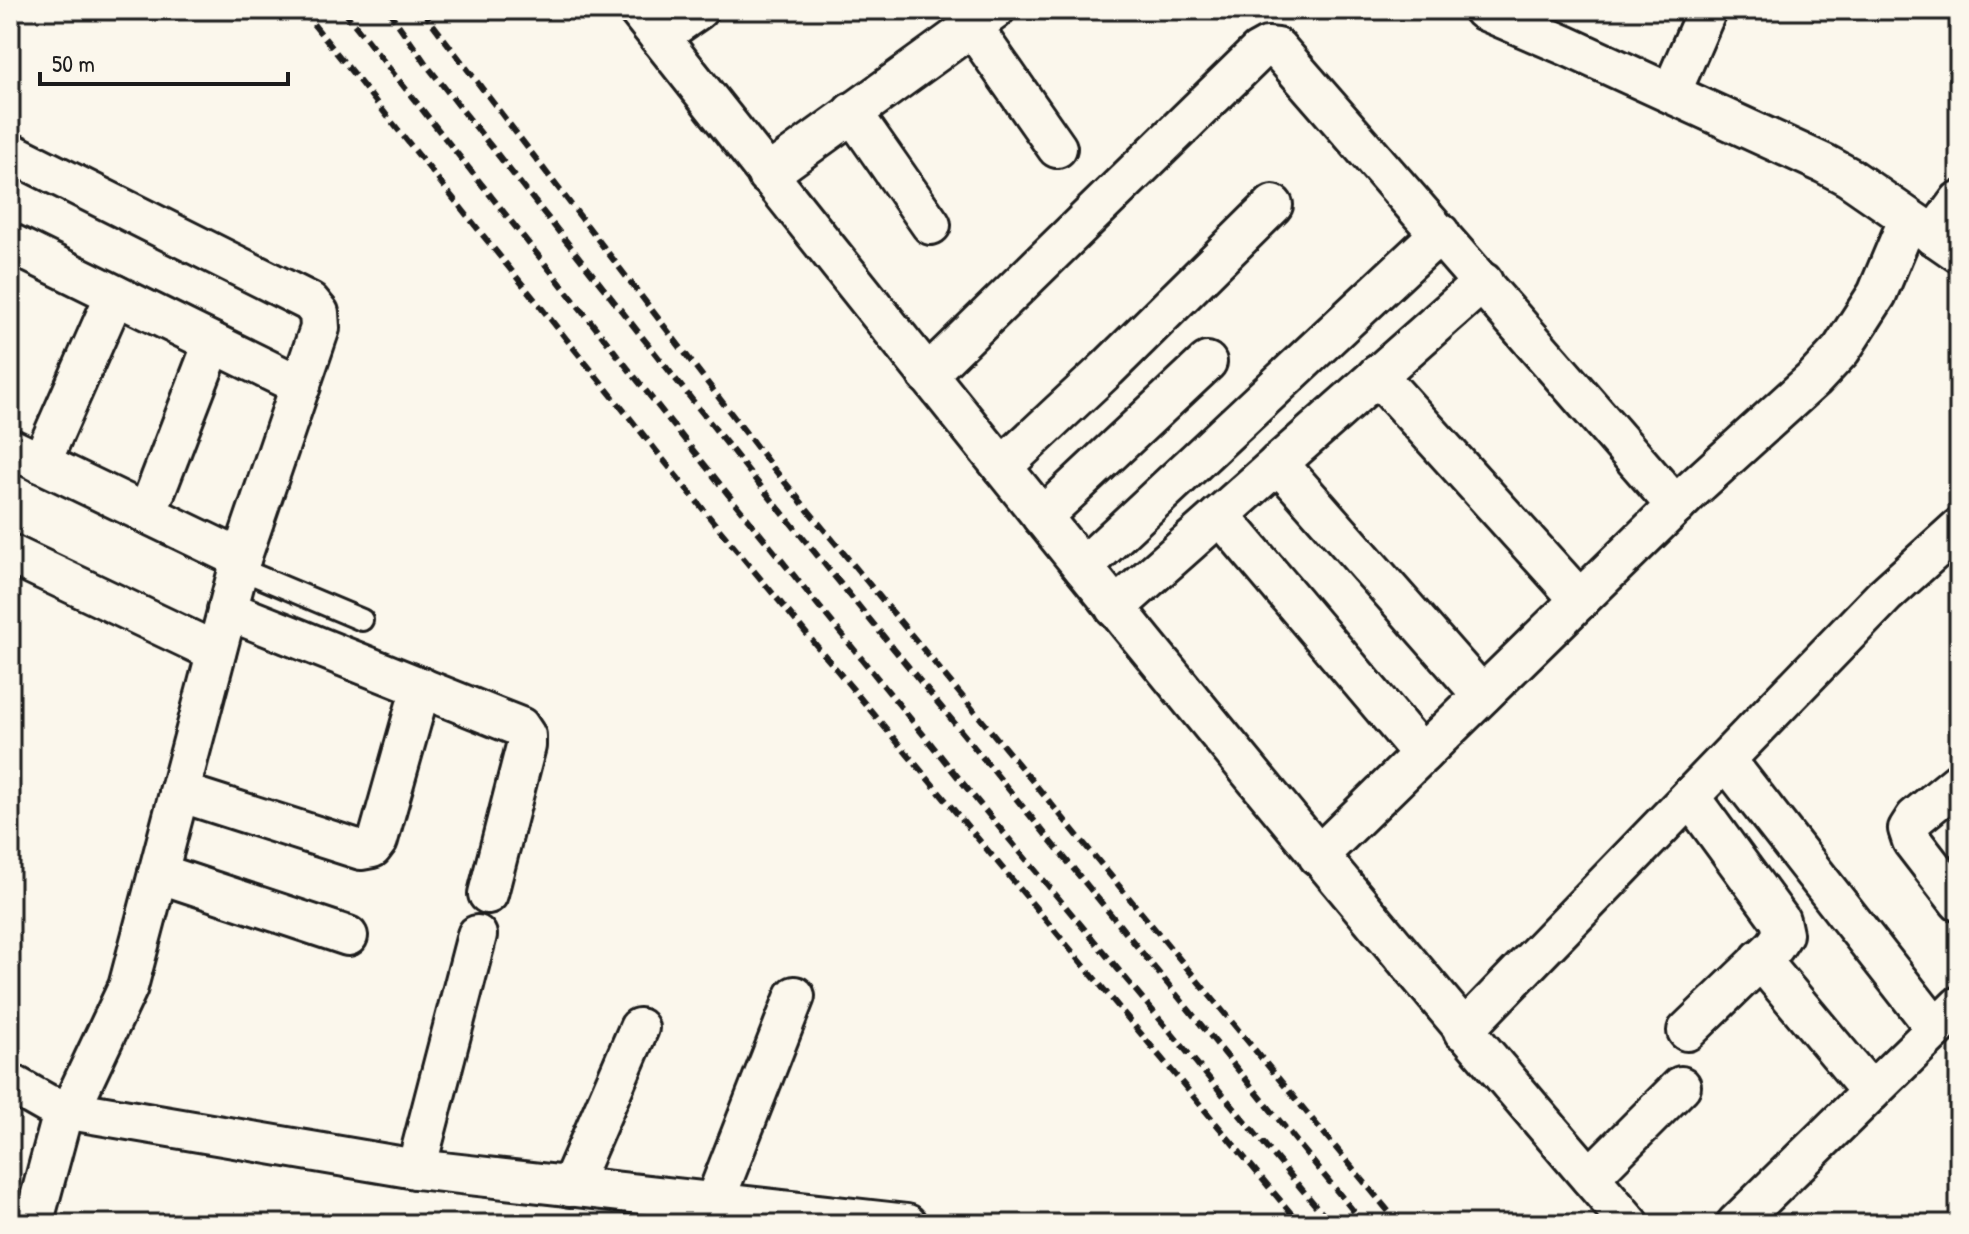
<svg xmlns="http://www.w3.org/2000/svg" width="1969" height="1234" font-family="'Patrick Hand',sans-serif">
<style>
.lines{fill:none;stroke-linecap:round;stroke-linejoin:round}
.lane-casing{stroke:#1c1c1c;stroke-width:26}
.street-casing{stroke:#1c1c1c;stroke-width:44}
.lane{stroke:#fbf7ec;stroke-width:20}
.street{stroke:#fbf7ec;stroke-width:38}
.rail{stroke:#1c1c1c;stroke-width:6;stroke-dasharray:12 6;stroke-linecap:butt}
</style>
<rect width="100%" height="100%" fill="#fbf7ec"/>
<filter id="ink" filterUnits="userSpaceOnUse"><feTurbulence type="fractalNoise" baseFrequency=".0125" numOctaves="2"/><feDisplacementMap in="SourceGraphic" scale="16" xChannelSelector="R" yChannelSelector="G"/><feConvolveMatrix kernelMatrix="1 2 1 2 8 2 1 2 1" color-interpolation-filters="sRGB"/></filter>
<g filter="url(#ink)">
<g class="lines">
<g class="lane-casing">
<polyline id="lane" points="238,568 362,620"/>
</g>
<g class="street-casing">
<g id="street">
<path d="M638,10C962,420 1289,828 1630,1224"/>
<polyline points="1483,10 1567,46 1825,164 1849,177 1959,253"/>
<polyline points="971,25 1057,148"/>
<polyline points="659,37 698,10"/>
<polyline points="1671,93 1707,10"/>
<polyline points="852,112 931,225"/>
<polyline points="10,152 310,302 319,313 320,328 241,559 128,987 70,1110"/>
<polyline points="767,175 995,10"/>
<polyline points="1933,236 1959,201"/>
<polyline points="10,243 301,386"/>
<polyline points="927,375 1258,52 1267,47 1277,48 1676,506"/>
<polyline points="1377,375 1580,600"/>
<polyline points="10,448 241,559"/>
<polyline points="41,463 115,295"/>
<polyline points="1278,463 1482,695"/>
<polyline points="1002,467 1107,369 1273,205"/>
<polyline points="147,514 213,343"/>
<polyline points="1220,515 1422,754"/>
<polyline points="1042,517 1207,362"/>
<polyline points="10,554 216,652"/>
<polyline points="1083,567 1440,233"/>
<polyline points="1115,608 1483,282"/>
<polyline points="227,610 520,727 526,736 526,746 488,894"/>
<polyline points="1726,760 1936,1029"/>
<polyline points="1959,782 1915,818 1908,829 1912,841 1959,902"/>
<polyline points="179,792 361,850 372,848 378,840 421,687"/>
<polyline points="1318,856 1694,488 1814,379 1841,350 1877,294 1908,220"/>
<polyline points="158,873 348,936"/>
<polyline points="1760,959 1871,1092"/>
<polyline points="1463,1031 1885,595 1959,528"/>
<polyline points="1687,1031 1775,946 1783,934 1780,920 1690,797"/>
<polyline points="10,1083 47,1104 64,1109 416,1169 907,1224"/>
<polyline points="416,1169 477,935"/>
<polyline points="1590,1177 1681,1086"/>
<polyline points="570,1187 639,1028"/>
<polyline points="714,1203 795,996"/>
<polyline points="33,1224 64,1109"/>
<polyline points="1736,1224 1959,1006"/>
</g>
</g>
<use href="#lane" class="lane"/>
<use href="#street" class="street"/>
<g class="rail">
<polyline points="302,10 719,529 1300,1224"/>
<polyline points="343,10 739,508 979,803 1331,1224"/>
<polyline points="388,10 429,68 754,478 1364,1224"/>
<polyline points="422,10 769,463 1399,1224"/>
</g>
</g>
</g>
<rect width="1969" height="1234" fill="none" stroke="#fbf7ec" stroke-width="40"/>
<rect x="20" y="20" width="1929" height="1194" fill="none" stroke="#1c1c1c" stroke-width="3" filter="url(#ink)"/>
<path d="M40 72v12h248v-12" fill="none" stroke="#1c1c1c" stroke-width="4"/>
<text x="52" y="72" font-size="24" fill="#1c1c1c" stroke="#fbf7ec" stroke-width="6" paint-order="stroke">50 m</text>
</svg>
